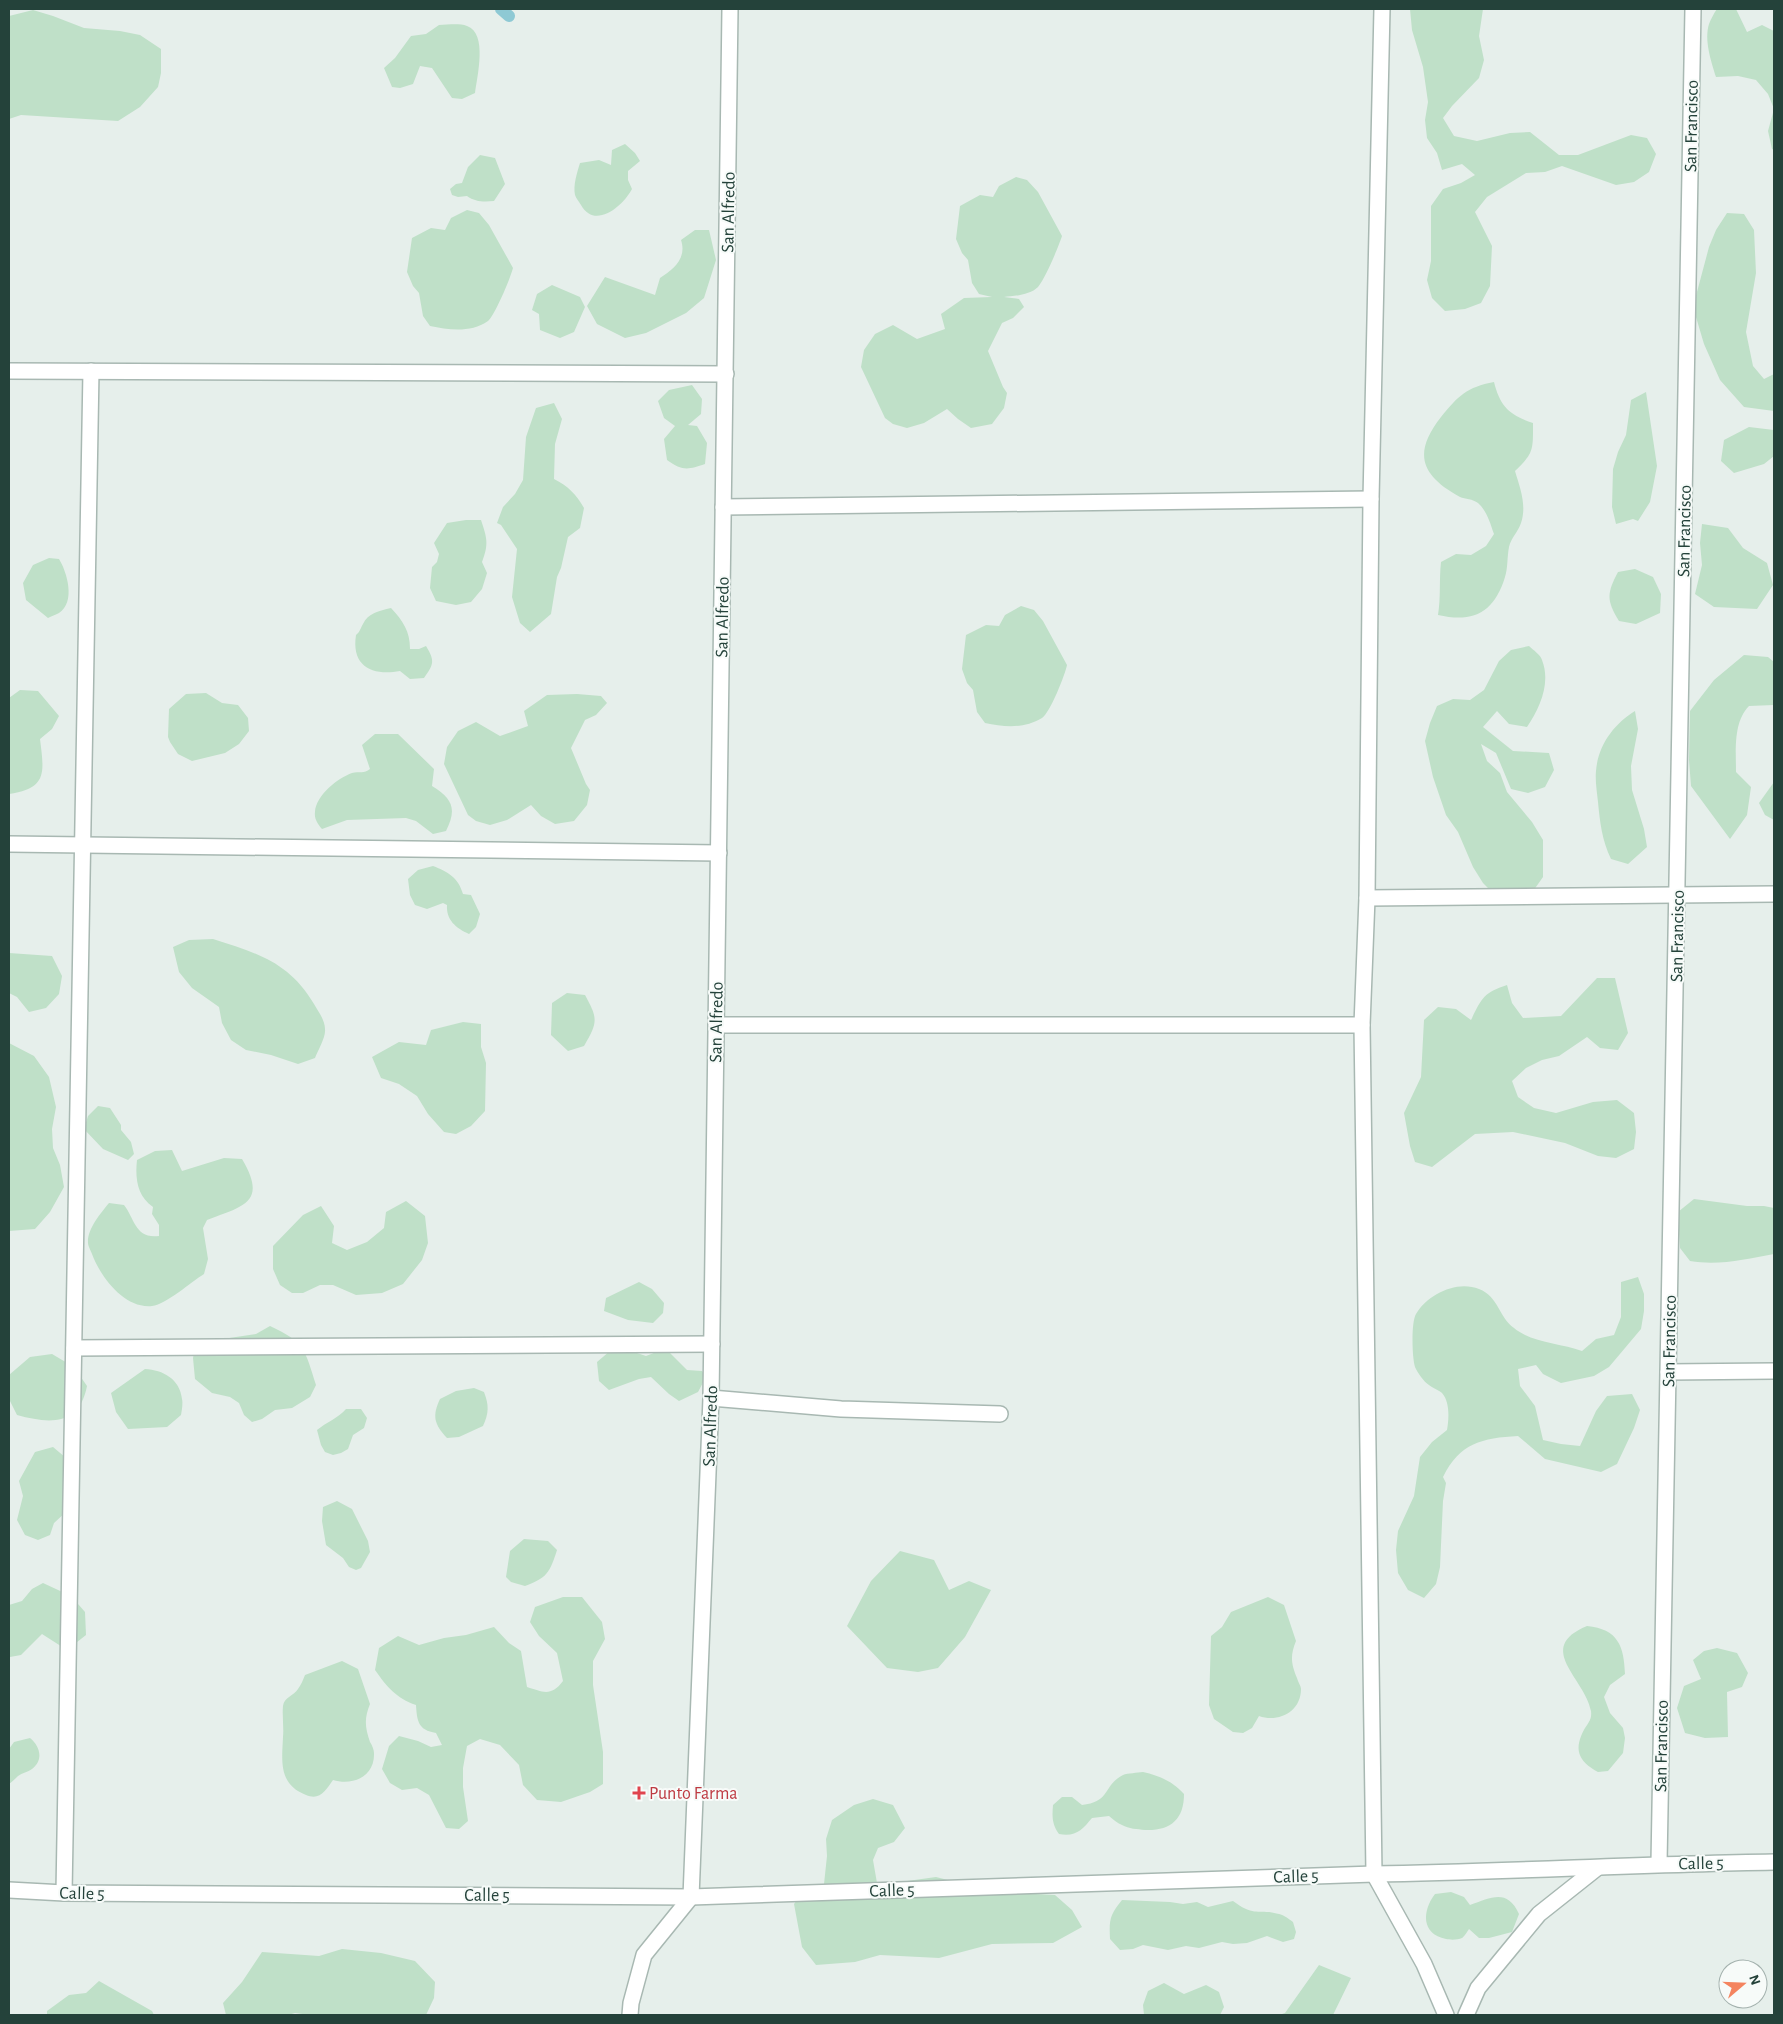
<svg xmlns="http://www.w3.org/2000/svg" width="1783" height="2024" font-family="'Alegreya Sans',sans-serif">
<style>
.green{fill:#bfe0c8}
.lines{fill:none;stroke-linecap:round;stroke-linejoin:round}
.stream{stroke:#8ec9d4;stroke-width:12}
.service-casing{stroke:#a8b8b2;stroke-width:18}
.minor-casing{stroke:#a8b8b2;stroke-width:18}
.service{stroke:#fff;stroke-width:15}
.minor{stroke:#fff;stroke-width:15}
.health-dot{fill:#e0444e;stroke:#f7fbf9;stroke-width:2}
.labels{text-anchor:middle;stroke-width:4;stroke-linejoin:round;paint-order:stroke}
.street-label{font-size:18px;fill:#24423a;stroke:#f7fbf9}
.health-label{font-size:18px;fill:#be3a42;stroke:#f7fbf9;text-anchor:start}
</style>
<rect width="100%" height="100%" fill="#e6efeb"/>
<g class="green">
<polygon points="1410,9 1483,9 1479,36 1484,60 1479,78 1452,106 1443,118 1454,136 1477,141 1510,133 1530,132 1559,155 1578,155 1631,135 1647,138 1656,154 1649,172 1634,182 1616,185 1562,166 1545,172 1526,173 1487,197 1475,212 1492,246 1490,286 1481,303 1465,309 1445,311 1432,298 1427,280 1431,261 1431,206 1443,189 1461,183 1475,175 1462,164 1442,170 1437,153 1427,138 1425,120 1428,102 1423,67 1412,30"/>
<path d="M1717,9H1736L1747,32L1762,25L1774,31V150L1772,149L1768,131L1774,109L1768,94L1756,80L1738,76L1716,77C1711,61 1704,40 1709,24C1711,19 1714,13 1717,9Z"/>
<polygon points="33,10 53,16 84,28 120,31 140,35 161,49 161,73 158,87 140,107 118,121 21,115 9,119 9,16"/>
<path d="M439,25C447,25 459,23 467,26C488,33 477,77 475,93L462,99L452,98L432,68L420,66L413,84L400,88L392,87L384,68L395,58L411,36L426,34Z"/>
<path d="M625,144L635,153L640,161L628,171V180L632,189C623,206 595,230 581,205C579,202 576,198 575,195C573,185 577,173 580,163L599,160L611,165L612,150Z"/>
<path d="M480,155L495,158L505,184L494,201C484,202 475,202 467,196L458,197L452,195L450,189L456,184L462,183L468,167Z"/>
<path d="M1016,177L1027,180L1038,192L1062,236C1058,248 1046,277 1038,287C1030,295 1014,296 1004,297L1019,299L1024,307L1013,318L1002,323L988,351L1003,387L1007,393L1004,408L992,424L971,428L958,419L947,409L924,423L907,428L893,424L885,418L861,367L864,350L875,334L893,325L917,339L945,329L941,314L964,298L992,297L979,294L972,283L968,260L962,253L956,239L960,206L980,195L993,197L999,186Z"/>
<path d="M467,210L479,213L489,225L513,268C510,279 495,315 488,321C471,333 449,330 430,326L423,316L419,293L413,286L407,272L412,238L431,228L445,230L451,218Z"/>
<polygon points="1727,213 1744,214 1754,230 1756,273 1746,332 1753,366 1764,379 1774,374 1774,411 1744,407 1720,380 1704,344 1693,307 1709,247 1716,230"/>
<path d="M695,230H709L716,260L704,298L686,313L646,333L625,338L597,324L587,306L605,277L655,295L660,278C674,269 687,258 681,240Z"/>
<polygon points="552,285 580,297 585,307 574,332 560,338 540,330 539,314 532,310 537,294"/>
<path d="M1494,382C1500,406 1509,415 1533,423C1533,450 1534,453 1515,471C1520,488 1527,505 1521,523C1518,532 1511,538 1509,547C1507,557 1508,568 1505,577C1494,613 1473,623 1438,615C1441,597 1439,580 1441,562L1456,554L1471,555L1486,546L1494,534C1490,523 1487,511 1478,503C1473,499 1465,499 1460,497C1420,475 1413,453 1441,417C1458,396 1467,387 1494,382Z"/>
<path d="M692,385L702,399L701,414L688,425L697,426L707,443L705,464C688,470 682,471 667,460L664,439L675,426L664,418L658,401L669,390Z"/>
<polygon points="1646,392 1657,466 1650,502 1638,521 1633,519 1616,524 1612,507 1613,469 1618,452 1626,435 1631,400"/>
<path d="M554,403L562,419L555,444L554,479C568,486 576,494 584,508L580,528L568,537L561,568L557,577L551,614L530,632L520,623L512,597L517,549L501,525L497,523L503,507L515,494L523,480L526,437L536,408Z"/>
<polygon points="1749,427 1774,430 1774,456 1764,464 1734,473 1721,461 1724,440"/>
<path d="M466,520H481C487,538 489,544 482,562L487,573L482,589L471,602L456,605L436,601L430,588L432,567L437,562L439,554L434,543L447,523Z"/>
<polygon points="1702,524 1728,528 1743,548 1767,563 1773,585 1757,609 1714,607 1695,594 1702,565 1700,543"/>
<path d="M49,558L59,559C67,572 76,602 59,613C56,615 51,616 48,618L26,600L23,583L33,565Z"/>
<path d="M1635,569L1653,577L1661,594L1660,613L1636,624L1619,621C1606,600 1607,593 1618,572Z"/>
<path d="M1021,606L1034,610L1043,621L1067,665C1065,675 1050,713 1042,718C1024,729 1004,727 985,723L977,712L973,690L967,683L962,669L966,635L986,625L999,626L1005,615Z"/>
<path d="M391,608C403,621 410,631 410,649H419L426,646C435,661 434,664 424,678L410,679L400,671C373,676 351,667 356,635C360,632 360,629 363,624C368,613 379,611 391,608Z"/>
<path d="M1529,646C1533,650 1541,655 1542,660C1551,683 1540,708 1527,727L1509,724L1497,711L1483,727L1513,751L1549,753L1554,770L1545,787L1528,793L1511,789L1496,753L1481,744L1487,761L1500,773L1507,792L1532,822L1543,840V877L1531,894L1495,895L1483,883L1473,867L1458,832L1446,815L1433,777L1425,741L1430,723L1437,706L1453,699L1470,700L1484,690L1499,661L1511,650Z"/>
<path d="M1744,655L1768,657L1774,662V705L1749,706C1733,722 1736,751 1736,772L1751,787L1747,815L1730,839L1691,786L1689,760L1690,711L1714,680Z"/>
<path d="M20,690L38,691L59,716L52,729L40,739C44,772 48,788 9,794V698Z"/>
<polygon points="206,693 222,703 238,705 248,718 249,731 239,744 225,753 192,761 178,754 170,742 168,737 169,709 186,694"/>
<polygon points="577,694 601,696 607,703 596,715 585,720 571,748 586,784 590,790 587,805 574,821 555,824 541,816 531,805 507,820 490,825 476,821 468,815 444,764 447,747 458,731 476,722 500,736 528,726 524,711 547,695"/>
<path d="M1635,711L1638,729L1631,766L1632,790L1644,829L1647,847L1628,864L1611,859C1602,840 1600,823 1598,802C1597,792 1595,781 1596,771C1598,745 1614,724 1635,711Z"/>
<path d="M375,734H398L434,769L432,786C453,799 457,809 446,831L433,834L416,821L406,818L347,820L322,829C318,824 314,819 315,812C316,795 338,778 352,773C359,771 364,774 370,769L362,745Z"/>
<polygon points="1774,782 1774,820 1765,815 1759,803"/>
<path d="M433,866C448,872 458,877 463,894L471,895L480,914L476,927L469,934C456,928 446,920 447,905L443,903L427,909L415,905L410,895L408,879L418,870Z"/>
<path d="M213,939C257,953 289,962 314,1004C318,1011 325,1020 325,1029C326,1037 318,1050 315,1058L298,1064L271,1055L246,1050L231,1040L222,1023L219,1007L192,988L179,972L173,947L189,940Z"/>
<polygon points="9,953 52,956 62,976 59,994 46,1008 29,1012 17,997 9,993"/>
<path d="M1597,978H1615L1628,1033L1618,1050L1600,1048L1587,1037L1559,1056L1542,1060L1526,1068L1512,1081L1518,1097L1534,1108L1556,1113L1593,1102L1617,1100L1634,1113L1636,1132L1634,1149L1616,1158L1598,1156L1565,1143L1513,1132L1475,1134L1432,1167L1415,1162L1410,1146L1404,1113L1421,1077L1424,1020L1438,1007L1456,1009L1471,1020C1482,998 1483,993 1507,985L1512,1003L1523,1018L1561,1016Z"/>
<path d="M567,993L585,995C598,1019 598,1022 584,1046L568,1051L551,1035L552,1003Z"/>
<polygon points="463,1022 481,1024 481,1047 486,1063 485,1111 471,1126 456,1134 444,1132 428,1114 417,1096 399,1084 381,1078 372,1057 399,1042 426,1045 431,1030"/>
<polygon points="9,1043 34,1056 49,1077 56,1107 52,1129 53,1148 60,1165 64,1187 50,1212 35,1229 9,1231"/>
<polygon points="98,1106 110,1108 121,1125 121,1130 131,1142 134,1154 128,1160 103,1149 84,1129 88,1116"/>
<path d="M172,1150L182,1171L224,1158L242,1159C268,1203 243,1206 207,1220L203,1228L208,1259L204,1274C191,1282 167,1304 152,1306C124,1309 100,1276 92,1254C91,1251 88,1246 88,1243C87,1229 101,1213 109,1203L124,1205C135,1219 135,1239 159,1236V1225L152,1214L153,1207C137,1196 135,1178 137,1160L155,1151Z"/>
<path d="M1694,1199L1747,1206H1764L1774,1208V1254C1746,1259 1719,1266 1690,1261L1680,1248L1678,1212Z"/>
<polygon points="406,1201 425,1216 428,1243 422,1260 403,1284 382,1293 356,1295 333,1285 320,1285 303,1293 292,1293 280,1285 273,1269 273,1246 303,1215 321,1206 334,1226 332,1243 347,1250 367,1242 384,1228 386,1212"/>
<path d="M1638,1277L1644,1294V1311L1641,1329L1609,1367L1594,1376L1561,1383L1543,1374L1536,1365L1518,1369L1520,1386L1535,1406L1543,1440L1561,1444L1580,1446L1596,1411L1607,1396L1632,1394L1640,1410L1634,1428L1617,1464L1601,1472L1545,1459L1518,1436C1482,1438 1460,1443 1443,1477L1446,1483L1443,1501L1440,1567L1436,1584L1424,1598L1408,1590L1398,1573L1396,1550L1398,1531L1414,1496L1420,1457L1432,1442L1447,1430C1449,1419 1450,1402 1442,1393C1439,1390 1432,1388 1429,1385C1424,1382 1417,1372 1415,1367C1412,1357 1411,1322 1416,1314C1428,1294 1457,1280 1479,1289C1499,1297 1498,1316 1514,1328C1532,1343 1560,1343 1582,1351L1596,1339L1614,1335L1621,1317V1282Z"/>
<polygon points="639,1282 652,1289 664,1303 663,1313 653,1323 628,1320 604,1311 606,1298"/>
<path d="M270,1326C305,1342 305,1350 316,1385L310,1397L292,1408L275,1410L262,1419L252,1422L244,1415L239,1403L230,1397L212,1393L195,1379L193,1358L196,1343L256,1334Z"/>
<polygon points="610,1351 631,1351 646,1356 659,1351 670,1353 687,1370 702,1371 706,1377 698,1392 679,1401 669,1394 651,1377 639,1379 609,1390 599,1381 597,1362"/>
<path d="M52,1354L74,1367L87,1386C79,1426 50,1424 17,1415L9,1399V1375L30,1357Z"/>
<path d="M145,1369C163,1370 180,1379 182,1399C183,1403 182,1410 181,1415L167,1427L128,1429L116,1412L111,1393Z"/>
<path d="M474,1388L484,1392C489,1405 489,1413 483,1426L459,1437L447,1438C434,1424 432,1416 440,1399L456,1391Z"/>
<path d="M346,1409H361L367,1418L364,1428L353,1435L348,1449L341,1453L333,1455L325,1452L321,1445L317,1430C327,1422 338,1418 346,1409Z"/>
<polygon points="53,1447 72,1463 79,1482 67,1511 54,1523 50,1535 38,1540 25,1535 17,1520 23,1496 19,1481 35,1452"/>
<polygon points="337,1501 352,1509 368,1541 370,1552 361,1568 356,1570 349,1567 343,1558 326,1545 322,1521 323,1507"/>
<path d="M524,1539L548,1541L557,1550C550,1572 547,1578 525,1586L511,1582L506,1577L510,1551Z"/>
<polygon points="900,1551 934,1560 949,1590 969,1581 991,1590 965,1637 938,1668 918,1672 887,1668 847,1626 871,1581"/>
<polygon points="43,1583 71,1596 85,1612 86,1635 67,1650 42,1634 21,1655 10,1657 9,1605 22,1601 32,1589"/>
<path d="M563,1597H582L602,1622L605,1639L593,1661V1685L603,1752V1784L590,1792L561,1802L537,1800L523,1785L519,1765L500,1745L480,1739L467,1746L463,1768V1787L468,1821L459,1829L446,1828L429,1795L417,1788L402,1790L390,1783L382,1769L389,1746L399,1736L418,1741L431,1747L442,1745L436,1733C418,1730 417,1721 416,1705C396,1698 387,1687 375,1670L379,1648L398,1636L419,1645L444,1638L466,1635L494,1627L509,1643L521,1651L527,1687C543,1692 551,1697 563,1681L557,1653L539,1636L530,1622L535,1607Z"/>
<path d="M1268,1597L1284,1605L1296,1641C1290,1656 1291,1663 1297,1678C1298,1682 1301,1686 1301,1689C1301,1712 1278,1723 1259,1716L1252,1728L1243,1733L1233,1732L1214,1719L1209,1705L1211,1636L1222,1627L1231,1612Z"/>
<path d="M1587,1626C1618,1629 1624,1646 1625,1674L1610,1685L1604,1697L1610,1713L1623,1728L1625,1738L1623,1753L1608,1771L1598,1772C1578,1761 1573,1749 1585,1728C1589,1722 1592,1719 1591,1711C1585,1678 1534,1648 1587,1626Z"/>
<polygon points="1717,1648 1737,1653 1748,1673 1742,1687 1727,1692 1728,1737 1705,1738 1685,1733 1677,1708 1684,1686 1701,1679 1693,1660 1704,1651"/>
<path d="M342,1661L358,1669L370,1704C364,1719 365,1727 370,1742C372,1745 374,1750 374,1753C375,1777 352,1786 333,1780C326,1790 320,1801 306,1795C278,1784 282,1761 283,1737C284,1727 282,1716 283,1706C284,1697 294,1696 298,1689C301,1685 303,1680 305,1675Z"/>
<path d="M30,1738C40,1746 44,1760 32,1769C28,1772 22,1773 18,1776C15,1779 12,1782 9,1784V1749L14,1742Z"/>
<path d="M1143,1772C1160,1776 1172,1781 1184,1794C1184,1820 1170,1831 1145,1830C1137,1829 1129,1829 1122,1825C1117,1823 1113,1819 1109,1816L1092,1818C1082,1830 1076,1837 1059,1834C1052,1824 1052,1817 1053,1805L1062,1797H1072L1082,1805C1111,1802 1103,1785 1123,1775C1128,1773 1137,1773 1143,1772Z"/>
<polygon points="873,1799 893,1805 905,1828 894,1842 878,1848 873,1860 877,1883 893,1883 936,1877 956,1882 1014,1893 1055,1895 1072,1910 1082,1927 1053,1943 992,1944 939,1958 880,1955 855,1962 816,1965 802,1947 794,1904 804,1891 824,1884 827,1856 826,1839 832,1820 854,1805"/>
<path d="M1451,1892L1464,1897L1470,1905C1491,1898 1507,1888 1519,1914L1512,1932L1489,1938H1479L1469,1929C1467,1932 1464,1937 1462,1938C1458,1940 1450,1940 1446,1939C1421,1934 1422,1911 1435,1894Z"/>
<path d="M1122,1900L1170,1902L1183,1904L1197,1902L1208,1907L1233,1901C1256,1918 1257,1908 1279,1914C1284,1915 1289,1919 1293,1922L1296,1932L1294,1939L1283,1942L1267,1936L1247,1943L1233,1944L1222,1942L1199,1948L1186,1946L1168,1950L1143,1945L1133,1949L1120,1950L1110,1939C1109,1919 1110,1915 1122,1900Z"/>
<polygon points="342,1949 381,1953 415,1961 435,1982 434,1998 426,2015 310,2015 295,2013 288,2015 226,2015 223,2003 242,1982 262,1952 319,1956"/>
<polygon points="1319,1965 1351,1978 1333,2015 1279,2015 1285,2013"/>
<polygon points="99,1981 152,2011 154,2015 47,2015 47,2011 69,1995 86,1993"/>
<polygon points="1164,1983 1184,1994 1206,1985 1219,1992 1224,2007 1220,2015 1144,2015 1143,2005 1148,1991"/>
</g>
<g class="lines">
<polyline class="stream" points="501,9 509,16"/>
<g class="service-casing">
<polyline id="service" points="711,1398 841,1409 1000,1414"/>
</g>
<g class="minor-casing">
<g id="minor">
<polyline points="1382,9 1371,499 1367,898 1362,1025 1374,1874 1424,1964 1446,2015"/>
<polyline points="9,371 726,374"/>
<polyline points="723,507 1371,499"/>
<polyline points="9,844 719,853"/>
<polyline points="1367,898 1774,894"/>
<polyline points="716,1025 1362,1025"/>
<polyline points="74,1348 712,1344"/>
<polyline points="1668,1372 1774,1371"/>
<polyline points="1659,1863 1693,9"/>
<path d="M9,1890L64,1893L691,1897L1374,1874C1507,1872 1641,1864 1774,1862"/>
<polyline points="64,1893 91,371"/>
<polyline points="630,2015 631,2003 644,1955 691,1897 711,1398 730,9"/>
<polyline points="1466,2015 1478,1988 1539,1914 1597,1868"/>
</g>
</g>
<use href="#service" class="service"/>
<use href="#minor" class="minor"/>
</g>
<path class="health-dot" d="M636.5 1785.5h5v5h5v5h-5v5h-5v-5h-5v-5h5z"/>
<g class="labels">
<g class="street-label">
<text transform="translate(1691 126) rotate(-89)" y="6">San Francisco</text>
<text transform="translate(728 212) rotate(-89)" y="6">San Alfredo</text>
<text transform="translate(1684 531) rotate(-89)" y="6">San Francisco</text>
<text transform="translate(722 617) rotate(-89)" y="6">San Alfredo</text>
<text transform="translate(1677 936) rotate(-89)" y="6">San Francisco</text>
<text transform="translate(716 1022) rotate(-89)" y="6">San Alfredo</text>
<text transform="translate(1669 1341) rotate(-89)" y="6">San Francisco</text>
<text transform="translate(710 1426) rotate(-88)" y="6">San Alfredo</text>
<text transform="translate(1661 1746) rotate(-89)" y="6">San Francisco</text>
<text transform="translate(1701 1863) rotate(-1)" y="6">Calle 5</text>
<text transform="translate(1296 1876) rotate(-2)" y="6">Calle 5</text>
<text transform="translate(892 1890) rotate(-2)" y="6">Calle 5</text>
<text transform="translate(82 1893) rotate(1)" y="6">Calle 5</text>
<text x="487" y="1901">Calle 5</text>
</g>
<g class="health-label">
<text x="649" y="1799">Punto Farma</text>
</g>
</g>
<rect width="1783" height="2024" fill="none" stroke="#24423a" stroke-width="20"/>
<g transform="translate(1743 1984) rotate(71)"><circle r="24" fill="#f7fbf9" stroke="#a3b1ad"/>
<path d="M0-4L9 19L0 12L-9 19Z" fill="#f4845f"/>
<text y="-8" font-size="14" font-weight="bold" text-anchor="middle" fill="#24423a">N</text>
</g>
</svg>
